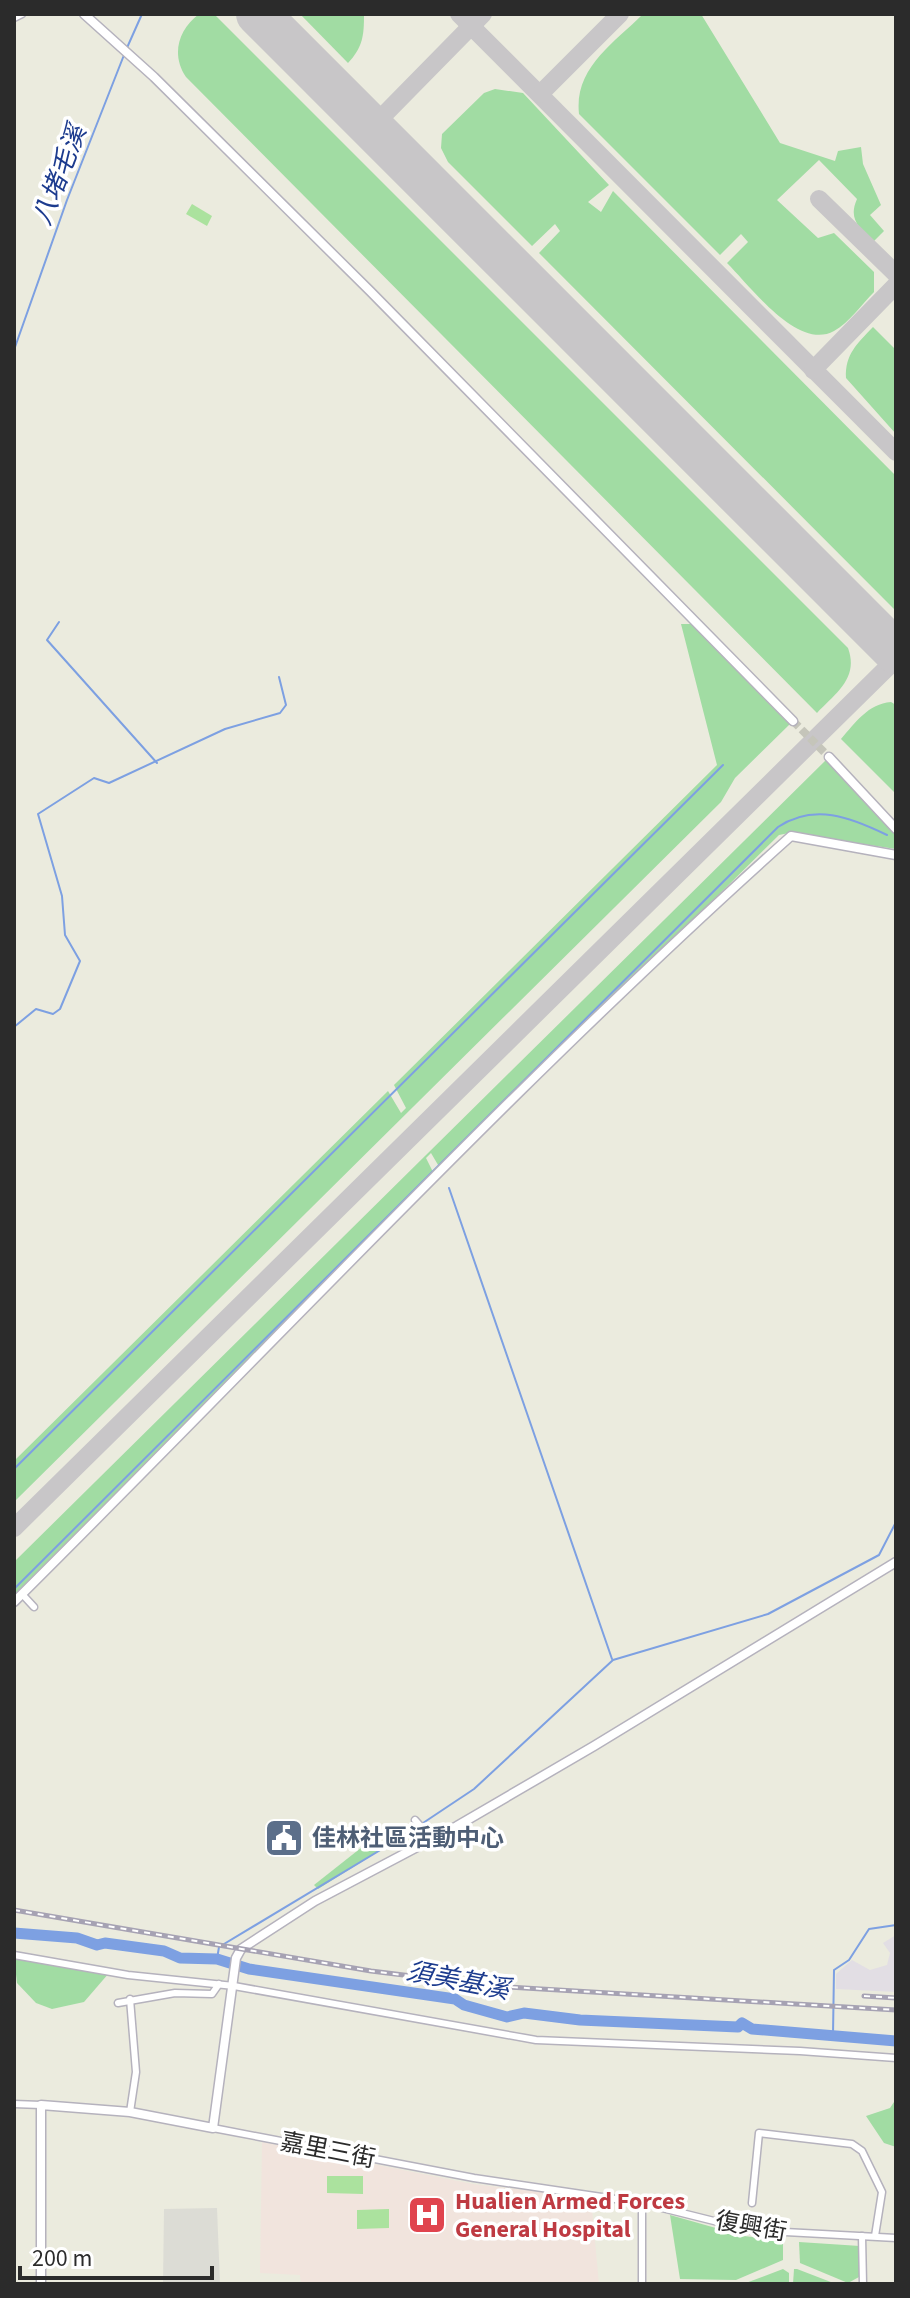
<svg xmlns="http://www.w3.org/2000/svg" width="910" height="2298" font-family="'Source Sans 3','Noto Sans TC',sans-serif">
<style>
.industrial{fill:#e2dee4}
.medical{fill:#f1e4dd}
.green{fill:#a1dca3}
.pitch{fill:#abe29e}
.plaza{fill:#dcdcd5}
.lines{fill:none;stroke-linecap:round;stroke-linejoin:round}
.stream{stroke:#7da0e2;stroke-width:2}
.river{stroke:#7da0e2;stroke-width:11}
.taxiway{stroke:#c8c6c8;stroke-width:18}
.runway{stroke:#c8c6c8;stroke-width:44}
.secondary-tunnel{stroke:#c5c5ba;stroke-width:8;stroke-dasharray:8 4;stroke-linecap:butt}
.street-casing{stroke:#b5b2bd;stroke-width:9}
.secondary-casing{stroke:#b5b2bd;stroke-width:11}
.street{stroke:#fff;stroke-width:6}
.secondary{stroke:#fff;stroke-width:8}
.rail-casing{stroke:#a6a2b3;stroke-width:5}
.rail{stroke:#fff;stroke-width:2;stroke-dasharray:6;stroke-linecap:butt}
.labels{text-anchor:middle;stroke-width:7;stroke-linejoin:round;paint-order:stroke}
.service-label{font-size:24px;font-weight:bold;fill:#4e5e75;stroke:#fff;text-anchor:start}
.street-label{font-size:24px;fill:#2b2b2b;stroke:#fff}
.health-label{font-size:24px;font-weight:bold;fill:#be3a42;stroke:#fff;text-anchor:start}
.water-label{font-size:26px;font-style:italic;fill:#1c3b8e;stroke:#fff}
</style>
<rect width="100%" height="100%" fill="#ebebde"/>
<polygon class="industrial" points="896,1935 896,1992 836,1989 836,1974 852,1960 870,1970 887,1965 890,1953 883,1943"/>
<polygon class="medical" points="262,2142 473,2184 591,2198 599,2284 301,2284 300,2275 260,2273"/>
<g class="green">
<path d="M199,14H214L848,648C859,678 836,693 817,713L186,77C171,55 178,30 199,14Z"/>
<path d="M300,14H364C364,35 363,47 348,63Z"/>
<path d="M643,14H701L780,143L835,161L838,151L861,147L863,164L881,205L870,215L884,231L873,242C859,227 848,219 857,199L819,160L777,200L818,238L834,233L874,272V292C862,304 849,323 834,331C798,351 751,287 727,263L748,242L741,234L720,255L579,114C574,68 613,44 643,14Z"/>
<polygon points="495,89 523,93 609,185 588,202 601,212 613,191 896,476 896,611 539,253 560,231 555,224 532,246 448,162 441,148 442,134 484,93"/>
<path d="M873,327L896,350V434L846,378C845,354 857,344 873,327Z"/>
<polygon points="681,624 692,624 790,724 735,778 721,802 14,1502 14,1461 388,1091 401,1113 406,1108 394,1085 717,765"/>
<path d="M891,702L896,705V794L841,739C856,722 868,704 891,702Z"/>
<polygon points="826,760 896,832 896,849 789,833 779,835 441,1170 431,1153 426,1158 435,1176 14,1595 14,1562"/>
<polygon points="376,1836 387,1846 318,1889 314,1885"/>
<polygon points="14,1957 109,1973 84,2002 52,2009 36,2003 17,1983"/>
<polygon points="896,2099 896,2147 884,2143 866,2116 890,2108"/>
<polygon points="670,2215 744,2236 783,2241 783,2260 736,2280 680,2279"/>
<polygon points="799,2242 860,2246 859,2277 848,2283 800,2263"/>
<polygon points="783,2269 789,2273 789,2284 743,2284"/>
<polygon points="794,2269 797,2269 836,2284 793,2284"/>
</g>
<g class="pitch">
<polygon points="192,204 212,216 207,226 186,214"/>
<polygon points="327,2176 363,2176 363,2194 327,2193"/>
<polygon points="389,2209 389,2228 357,2229 357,2210"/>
</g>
<polygon class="plaza" points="217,2208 220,2284 163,2284 164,2209"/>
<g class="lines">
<g class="stream">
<polyline points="126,50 142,14"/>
<polyline points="14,350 67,200 124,55"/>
<polyline points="59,622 47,640 157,763"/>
<polyline points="14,1027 36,1009 53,1014 60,1009 80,961 65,935 62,896 38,814 94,778 109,783 225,729 280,713 286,705 279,677"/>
<polyline points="449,1188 612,1659"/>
<polyline points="14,1469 723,765"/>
<path d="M14,1589L778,827C814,803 850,817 887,835"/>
<polyline points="217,1959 219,1947 402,1837 474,1789 613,1660 768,1614 879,1555 896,1522"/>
<polyline points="833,2035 834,1970 849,1960 869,1929 896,1925"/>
</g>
<polyline class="river" points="14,1933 77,1938 97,1945 105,1943 164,1951 180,1958 217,1959 249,1969 455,1999 464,2005 507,2017 524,2013 580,2020 738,2027 742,2023 752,2029 896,2041"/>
<g class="taxiway">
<polyline points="459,14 896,452"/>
<polyline points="540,94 620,14"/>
<polyline points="372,127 483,14"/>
<polyline points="819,199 896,274"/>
<polyline points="813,370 896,285"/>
<polyline points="14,1528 896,659"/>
</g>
<polyline class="runway" points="258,14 896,652"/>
<polyline class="secondary-tunnel" points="793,721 829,757"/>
<g class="street-casing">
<g id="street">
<polyline points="14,18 22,14"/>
<polyline points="22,1594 34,1607"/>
<polyline points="415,1820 431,1838"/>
<polyline points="14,1955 128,1975 234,1986 536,2040 800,2051 896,2058"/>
<polyline points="130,1999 136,2072 130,2112"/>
<polyline points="118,2003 175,1993 212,1994 219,1984"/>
<polyline points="14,2104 41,2105"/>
<polyline points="213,2128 474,2178 642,2203 750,2230 896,2238"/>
<polyline points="752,2203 759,2133 852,2144 862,2151 882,2192 875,2236"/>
<polyline points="862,2236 863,2284"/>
<polyline points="642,2284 642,2203"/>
</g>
</g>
<g class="secondary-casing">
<g id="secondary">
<polyline points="84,14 154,77 370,291 793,721"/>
<polyline points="829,757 896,829"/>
<path d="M14,1602C272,1346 520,1078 791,836L896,855"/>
<polyline points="41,2284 41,2105 130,2112 213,2128 236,1958 241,1949 315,1901 457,1826 594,1746 896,1562"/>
</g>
</g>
<use href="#street" class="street"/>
<use href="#secondary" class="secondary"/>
<g class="rail-casing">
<g id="rail">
<polyline points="14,1910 371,1971 493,1986 896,2010"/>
<polyline points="864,1996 896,1998"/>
</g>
</g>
<use href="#rail" class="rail"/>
</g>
<defs>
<g id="civic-square" transform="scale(2)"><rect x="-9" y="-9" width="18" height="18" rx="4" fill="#5c6f8a" stroke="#fff"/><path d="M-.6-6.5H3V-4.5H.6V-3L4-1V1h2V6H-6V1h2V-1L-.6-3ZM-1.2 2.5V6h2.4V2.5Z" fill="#fff"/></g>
<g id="hospital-square" transform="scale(2)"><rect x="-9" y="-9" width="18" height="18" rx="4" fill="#e0444e" stroke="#fff"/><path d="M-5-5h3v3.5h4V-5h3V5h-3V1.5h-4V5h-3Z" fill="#fff"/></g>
</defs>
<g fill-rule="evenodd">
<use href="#civic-square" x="284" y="1838"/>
<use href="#hospital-square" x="427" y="2215"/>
</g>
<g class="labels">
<g class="service-label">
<text x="312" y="1846">佳林社區活動中心</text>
</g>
<g class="street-label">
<text transform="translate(328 2150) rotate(11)" y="8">嘉里三街</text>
<text transform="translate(751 2226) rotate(10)" y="8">復興街</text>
</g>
<g class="health-label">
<text x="455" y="2209">Hualien Armed Forces<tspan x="455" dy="28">General Hospital</tspan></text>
</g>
<g class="water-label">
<text transform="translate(59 175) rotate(-69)" y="9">八堵毛溪</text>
<text transform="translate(458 1980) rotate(11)" y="9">須美基溪</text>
</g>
</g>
<rect width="910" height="2298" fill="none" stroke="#2b2b2b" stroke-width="32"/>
<path d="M20 2266v12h192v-12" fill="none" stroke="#2b2b2b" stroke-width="4"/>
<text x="32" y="2266" font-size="24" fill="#2b2b2b" stroke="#ffffff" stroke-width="6" paint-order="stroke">200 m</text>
</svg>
